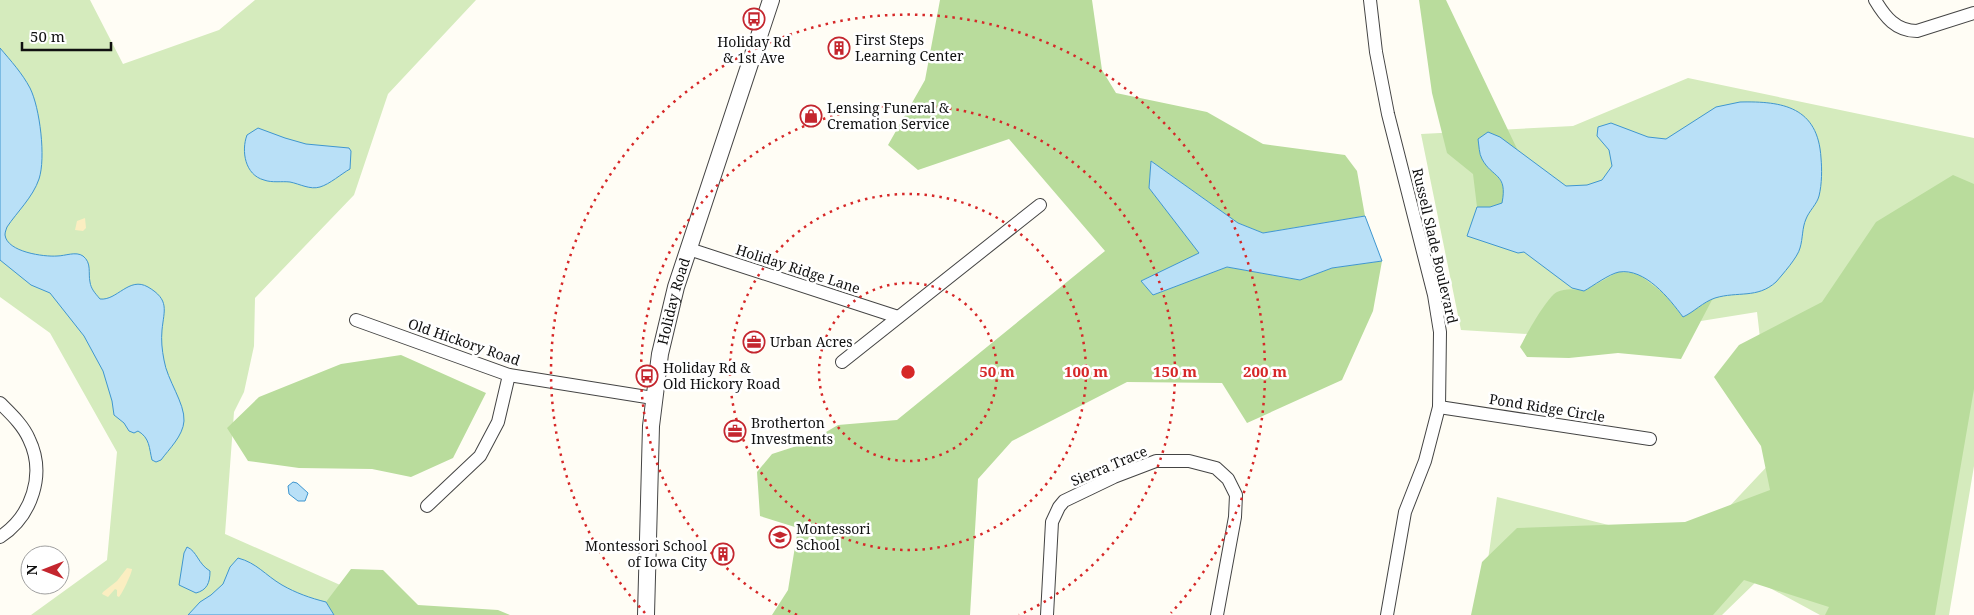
<svg xmlns="http://www.w3.org/2000/svg" width="1974" height="615" font-family="'Noto Serif',serif">
<style>
.green{fill:#d5ebbd}
.forest{fill:#b9dc9c}
.sand{fill:#fbeec1}
.water{fill:#b9e0f7;stroke:#3f96cf}
.lines{fill:none;stroke-linecap:round;stroke-linejoin:round}
.minor-casing{stroke:#444;stroke-width:14}
.tertiary-casing{stroke:#444;stroke-width:18}
.minor{stroke:#fff;stroke-width:12}
.tertiary{stroke:#fff;stroke-width:16}
.ring{fill:none;stroke:#d62828;stroke-width:2.5;stroke-dasharray:2.5 5}
.labels{text-anchor:middle;stroke-width:5;stroke-linejoin:round;paint-order:stroke}
.poi-label{font-size:14px;fill:#111;stroke:#fff;text-anchor:start}
.street-label{font-size:14px;fill:#111;stroke:#fff}
.centre{fill:#d62828;stroke:#fff;stroke-width:2.5}
.ring-label{font-size:15px;text-anchor:middle;font-weight:bold;fill:#d62828;stroke:#fff;stroke-width:5;stroke-linejoin:round;paint-order:stroke}
</style>
<rect width="100%" height="100%" fill="#fffdf5"/>
<g class="green">
<polygon points="0,0 90,0 123,64 219,30 255,0 476,0 388,94 354,195 255,298 254,346 244,392 234,412 225,534 356,592 356,615 31,615 107,560 117,452 50,333 0,297"/>
<polygon points="1688,78 1974,138 1974,466 1949,615 1820,615 1757,581 1722,615 1480,615 1497,497 1692,546 1774,459 1757,312 1595,338 1461,330 1421,134 1573,126"/>
</g>
<g class="forest">
<polygon points="940,0 1092,0 1102,70 1116,93 1207,112 1263,144 1345,155 1357,171 1365,216 1263,233 1238,223 1151,161 1149,188 1200,253 1141,281 1153,295 1227,267 1300,280 1332,268 1382,261 1373,311 1342,380 1247,423 1222,383 1127,382 1012,441 978,479 970,615 772,615 788,590 798,528 760,516 757,472 772,454 809,442 838,425 897,420 1105,251 1009,139 918,170 888,145 925,80"/>
<polygon points="1419,0 1446,0 1519,153 1500,137 1482,159 1498,177 1505,189 1502,203 1490,207 1477,207 1473,174 1447,153 1432,93"/>
<polygon points="1953,175 1974,184 1974,389 1935,615 1825,615 1829,607 1744,580 1713,615 1471,615 1482,562 1517,528 1685,522 1770,490 1761,446 1714,377 1739,345 1822,302 1876,222"/>
<path d="M1618,272L1637,273L1667,296L1683,317L1713,298L1681,359L1618,353L1569,358L1527,357L1520,347C1526,335 1547,297 1557,292C1566,288 1575,289 1584,291Z"/>
<polygon points="401,355 486,393 453,458 411,477 372,469 299,468 248,461 227,428 259,397 341,364"/>
<polygon points="351,569 383,570 418,605 498,610 510,615 334,615 326,602"/>
</g>
<g class="sand">
<polygon points="85,218 86,228 83,231 75,230 77,221"/>
<path d="M127,568L132,569C132,573 122,594 119,597L117,596V590L115,589L108,597L102,594L103,592L117,581Z"/>
</g>
<g class="water">
<path d="M0,48C11,61 22,73 30,88C40,108 46,158 39,179C33,197 17,212 7,227C6,230 5,232 5,235C7,252 44,257 57,256C65,256 76,251 83,256C92,263 88,273 90,282C91,289 95,293 100,299C117,301 129,276 148,287C170,300 164,310 162,330C161,340 162,350 164,360C167,380 185,403 184,421C183,436 169,449 161,460L156,462L152,460C149,448 150,438 138,431L134,433L129,431L124,423L114,415L112,401L103,371L84,336L50,293L31,285L0,260Z"/>
<path d="M1740,102C1783,101 1818,107 1821,158C1822,169 1822,184 1819,196C1817,204 1809,211 1806,219C1802,228 1803,238 1800,248C1798,257 1782,275 1776,282C1757,299 1738,291 1715,298C1703,302 1694,312 1683,317C1669,298 1645,268 1619,272C1609,274 1593,286 1584,291L1572,288L1524,252L1518,253L1467,236L1477,207H1490L1502,203C1508,173 1492,178 1482,159C1479,154 1479,145 1478,139L1488,132L1500,137L1566,186L1587,185L1602,180L1612,166L1609,150L1597,136L1598,127L1611,123L1648,137L1666,139L1716,107Z"/>
<path d="M258,128L285,138L306,144L349,148L351,151L350,169C341,174 330,184 320,187C310,190 300,184 290,182C282,181 272,183 264,180C245,175 241,151 247,135Z"/>
<polygon points="1151,161 1238,223 1263,233 1365,216 1382,261 1332,268 1300,280 1227,267 1153,295 1141,281 1199,253 1149,188"/>
<polygon points="293,482 297,483 308,493 305,501 298,501 289,494 288,486"/>
<path d="M187,547C197,551 198,564 210,571C210,583 207,590 196,593L179,585L184,553Z"/>
<path d="M238,558C257,563 265,575 282,585C296,593 310,598 326,602L334,615H188L200,602L211,595L223,584L230,567Z"/>
</g>
<g class="lines">
<g class="minor-casing">
<g id="minor">
<polyline points="1370,0 1376,52 1388,114 1434,295 1440,332 1439,407 1425,461 1405,512 1387,615"/>
<path d="M1875,0C1885,17 1896,31 1917,31L1974,13"/>
<polyline points="689,249 898,317"/>
<polyline points="356,320 509,375 653,398"/>
<polyline points="842,362 1040,205"/>
<path d="M0,403C11,414 23,425 29,439C46,474 32,516 0,537"/>
<polyline points="1439,407 1650,439"/>
<polyline points="427,506 480,456 498,422 509,375"/>
<polyline points="1047,615 1052,522 1059,507 1064,501 1114,477 1156,461 1189,461 1216,468 1228,479 1236,495 1235,517 1217,615"/>
</g>
</g>
<g class="tertiary-casing">
<g id="tertiary">
<path id="s1" d="M646,615L651,426L660,354L676,287L771,0"/>
</g>
</g>
<use href="#minor" class="minor"/>
<use href="#tertiary" class="tertiary"/>
</g>
<g class="ring">
<circle cx="908" cy="372" r="89"/>
<circle cx="908" cy="372" r="178"/>
<path d="M797 615A267 267 0 1 1 1019 615"/>
<path d="M645 613A357 357 0 1 1 1171 613"/>
</g>
<defs>
<g id="bus-ring" transform="scale(1.125)"><circle r="9.5" fill="#fff" stroke="#c4262e" stroke-width="1.5"/><path d="M-5-6H5V4H4V6H2V4H-2V6H-4V4H-5ZM-3.5-4V0h7V-4ZM-3.5 1.2v1.5H-2V1.2ZM2 1.2v1.5H3.5V1.2Z" fill="#c4262e"/></g>
<g id="building-ring" transform="scale(1.125)"><circle r="9.5" fill="#fff" stroke="#c4262e" stroke-width="1.5"/><path d="M-4-6H4V6H1V3H-1V6H-4ZM-2.5-4.3h1.7v1.8h-1.7ZM.8-4.3h1.7v1.8H.8ZM-2.5-1h1.7V.8h-1.7ZM.8-1h1.7V.8H.8Z" fill="#c4262e"/></g>
<g id="shop-ring" transform="scale(1.125)"><circle r="9.5" fill="#fff" stroke="#c4262e" stroke-width="1.5"/><path d="M-5-2.5h2.3a2.7 3.5 0 0 1 5.4 0H5L5.5 6h-11ZM-1.5-2.5h3a1.5 2.3 0 0 0-3 0Z" fill="#c4262e"/></g>
<g id="office-ring" transform="scale(1.125)"><circle r="9.5" fill="#fff" stroke="#c4262e" stroke-width="1.5"/><path d="M-6-3h4V-5.5h4V-3h4V5H-6ZM-1-4.5V-3h2v-1.5ZM-6 0V1H6V0Z" fill="#c4262e"/></g>
<g id="school-ring" transform="scale(1.125)"><circle r="9.5" fill="#fff" stroke="#c4262e" stroke-width="1.5"/><path d="M0-5L7-2L0 1L-7-2ZM-4 1L0 2.5L4 1V4Q0 6-4 4Z" fill="#c4262e"/></g>
</defs>
<g fill-rule="evenodd">
<use href="#bus-ring" x="754" y="19"/>
<use href="#building-ring" x="839" y="48"/>
<use href="#shop-ring" x="811" y="116"/>
<use href="#office-ring" x="754" y="342"/>
<use href="#bus-ring" x="647" y="376"/>
<use href="#office-ring" x="735" y="431"/>
<use href="#school-ring" x="780" y="537"/>
<use href="#building-ring" x="723" y="554"/>
</g>
<g class="labels">
<g class="poi-label">
<text x="855" y="45">First Steps<tspan x="855" dy="16">Learning Center</tspan></text>
<text x="754" y="47" text-anchor="middle">Holiday Rd<tspan x="754" dy="16">&amp; 1st Ave</tspan></text>
<text x="827" y="113">Lensing Funeral &amp;<tspan x="827" dy="16">Cremation Service</tspan></text>
<text x="770" y="347">Urban Acres</text>
<text x="663" y="373">Holiday Rd &amp;<tspan x="663" dy="16">Old Hickory Road</tspan></text>
<text x="751" y="428">Brotherton<tspan x="751" dy="16">Investments</tspan></text>
<text x="796" y="534">Montessori<tspan x="796" dy="16">School</tspan></text>
<text x="707" y="551" text-anchor="end">Montessori School<tspan x="707" dy="16">of Iowa City</tspan></text>
</g>
<g class="street-label">
<text transform="translate(1435 246) rotate(77)" y="5">Russell Slade Boulevard</text>
<text transform="translate(798 269) rotate(18)" y="5">Holiday Ridge Lane</text>
<text dy="5" stroke="none"><textPath href="#s1" startOffset="316">Holiday Road</textPath></text>
<text transform="translate(464 342) rotate(19)" y="5">Old Hickory Road</text>
<text transform="translate(1547 408) rotate(9)" y="5">Pond Ridge Circle</text>
<text transform="translate(1109 466) rotate(-23)" y="5">Sierra Trace</text>
</g>
</g>
<circle cx="908" cy="372" r="8" class="centre"/>
<g class="ring-label">
<text x="997" y="377">50 m</text>
<text x="1086" y="377">100 m</text>
<text x="1175" y="377">150 m</text>
<text x="1265" y="377">200 m</text>
</g>
<g transform="translate(45 570) rotate(270)"><circle r="24" fill="#ffffff" stroke="#a0a0a0"/>
<path d="M0-4L9 19L0 12L-9 19Z" fill="#c4262e"/>
<text y="-8" font-size="14" font-weight="bold" text-anchor="middle" fill="#111111">N</text>
</g>
<path d="M22 42v8h89v-8" fill="none" stroke="#111111" stroke-width="2.5"/>
<text x="30" y="42" font-size="15" fill="#111111" stroke="#ffffff" stroke-width="4" paint-order="stroke">50 m</text>
</svg>
